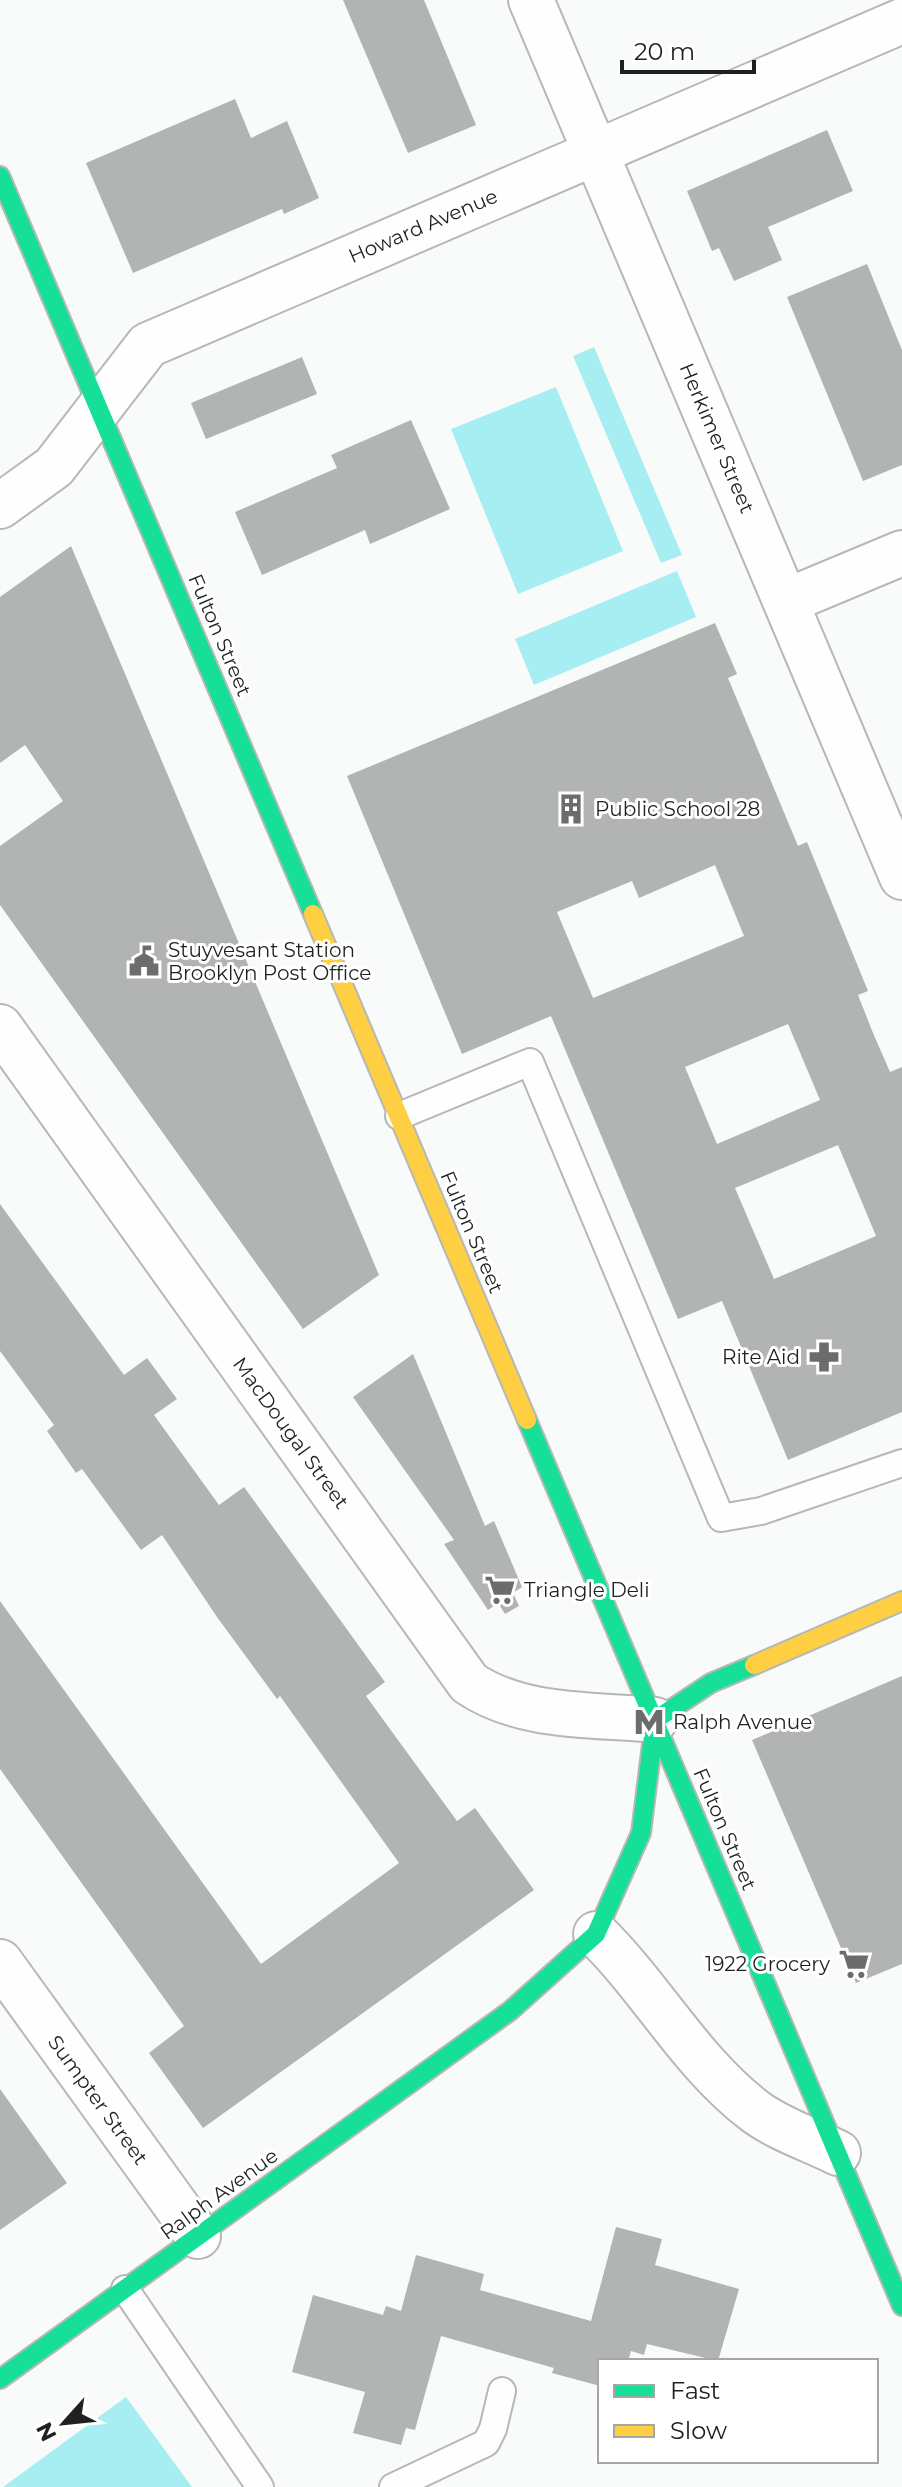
<svg xmlns="http://www.w3.org/2000/svg" width="902" height="2487" font-family="Montserrat,sans-serif">
<style>
.green{fill:#a6eef1}
.building{fill:#b2b4b4;fill-rule:evenodd}
.lines{fill:none;stroke-linecap:round;stroke-linejoin:round}
.lane-casing{stroke:#b6b8b8;stroke-width:30}
.street-casing{stroke:#b6b8b8;stroke-width:48}
.fast-casing{stroke:#b6b8b8;stroke-width:22}
.slow-casing{stroke:#b6b8b8;stroke-width:22}
.lane{stroke:#fefefe;stroke-width:26}
.street{stroke:#fefefe;stroke-width:44}
.fast{stroke:#16e098;stroke-width:18}
.slow{stroke:#ffcf43;stroke-width:18}
.labels{text-anchor:middle;stroke-width:6;stroke-linejoin:round;paint-order:stroke}
.street-label{font-size:20px;fill:#1f2121;stroke:#fff}
.poi-label{font-size:20px;fill:#1f2121;stroke:#fff;text-anchor:start}
</style>
<rect width="100%" height="100%" fill="#f9fbfb"/>
<g class="green">
<polygon points="594,347 682,555 661,563 573,356"/>
<polygon points="556,387 623,551 518,594 451,429"/>
<polygon points="677,571 696,617 534,685 515,639"/>
<polygon points="126,2397 192,2487 3,2487"/>
</g>
<g class="building">
<polygon points="343,0 424,0 476,125 408,153"/>
<polygon points="235,99 251,138 287,121 319,198 284,214 282,209 133,273 86,163"/>
<polygon points="827,130 853,191 768,227 782,260 734,281 719,248 712,251 687,191"/>
<polygon points="867,264 902,350 902,465 863,481 787,297"/>
<polygon points="302,357 317,394 206,439 191,403"/>
<polygon points="411,420 450,509 370,544 365,530 262,575 235,512 337,468 331,455"/>
<polygon points="71,546 379,1275 303,1329 0,905 0,846 63,801 25,745 0,763 0,597"/>
<path d="M715,623L737,674L728,678L798,846L807,842L868,991L858,995L873,1033L890,1072L902,1067V1412L788,1460L722,1301L678,1319L551,1016L462,1054L347,776ZM715,865L744,936L593,998L557,912L632,881L639,898ZM788,1024L820,1100L717,1144L685,1067ZM838,1145L876,1236L774,1279L735,1188Z"/>
<polygon points="0,1204 124,1375 147,1358 177,1399 154,1415 219,1505 244,1487 385,1682 366,1696 457,1821 475,1808 534,1890 203,2128 149,2053 184,2026 0,1769 0,1601 261,1964 399,1863 280,1696 277,1699 217,1617 162,1535 141,1550 82,1469 76,1473 47,1431 54,1425 0,1351"/>
<polygon points="413,1354 485,1526 494,1521 522,1587 513,1593 519,1606 505,1614 498,1603 488,1610 444,1544 454,1540 353,1397"/>
<polygon points="902,1676 902,1964 856,1983 752,1740"/>
<polygon points="0,2089 67,2183 0,2230"/>
<polygon points="616,2227 662,2239 655,2265 739,2289 718,2361 647,2344 644,2355 631,2351 628,2361 600,2361 600,2386 552,2373 554,2368 441,2336 415,2430 406,2428 401,2445 353,2433 365,2392 292,2372 313,2295 383,2315 386,2306 401,2311 416,2255 484,2274 480,2290 591,2321"/>
</g>
<g class="lines">
<g class="lane-casing">
<g id="lane">
<polyline points="399,1116 530,1062 721,1518 761,1511 902,1463"/>
<polyline points="125,2289 260,2487"/>
<polyline points="393,2487 486,2443 493,2429 502,2391"/>
</g>
</g>
<g class="street-casing">
<g id="street">
<polyline points="531,0 902,877"/>
<polyline points="0,506 54,467 148,345 902,21"/>
<polyline points="787,601 902,553"/>
<path d="M0,1027L469,1683C522,1719 593,1714 655,1720"/>
<path d="M596,1934C653,1990 691,2063 756,2112C779,2129 812,2140 838,2153"/>
<polyline points="0,1962 198,2236"/>
</g>
</g>
<g class="fast-casing">
<g id="fast">
<polyline points="0,176 313,914"/>
<polyline points="527,1420 902,2306"/>
<polyline points="0,2379 510,2011 596,1934 641,1833 655,1720 711,1683 754,1665"/>
</g>
</g>
<g class="slow-casing">
<g id="slow">
<polyline points="313,914 527,1420"/>
<polyline points="754,1665 902,1601"/>
</g>
</g>
<use href="#lane" class="lane"/>
<use href="#street" class="street"/>
<use href="#fast" class="fast"/>
<use href="#slow" class="slow"/>
</g>
<defs>
<g id="building-bare" transform="scale(2.4)"><path d="M-4-6H4V6H1V3H-1V6H-4ZM-2.5-4.3h1.7v1.8h-1.7ZM.8-4.3h1.7v1.8H.8ZM-2.5-1h1.7V.8h-1.7ZM.8-1h1.7V.8H.8Z" fill="#6b6d6d" stroke="#fff" stroke-width="2.5" paint-order="stroke"/></g>
<g id="civic-bare" transform="scale(2.4)"><path d="M-.6-6.5H3V-4.5H.6V-3L4-1V1h2V6H-6V1h2V-1L-.6-3ZM-1.2 2.5V6h2.4V2.5Z" fill="#6b6d6d" stroke="#fff" stroke-width="2.5" paint-order="stroke"/></g>
<g id="pharmacy-bare" transform="scale(2.4)"><path d="M-2-6h4v4h4v4h-4v4h-4v-4h-4v-4h4Z" fill="#6b6d6d" stroke="#fff" stroke-width="2.5" paint-order="stroke"/></g>
<g id="supermarket-bare" transform="scale(2.4)"><path d="M-6-5.5h2.5l.6 2H6L4.5 2H-2.5L-4.4-4H-6ZM-1.5 3.2a1.3 1.3 0 1 0 .1 0ZM3 3.2a1.3 1.3 0 1 0 .1 0Z" fill="#6b6d6d" stroke="#fff" stroke-width="2.5" paint-order="stroke"/></g>
<g id="metro-bare" transform="scale(2.4)"><path d="M-5.5 5V-5H-3L0 0L3-5H5.5V5H3V-.5L0 4L-3-.5V5Z" fill="#6b6d6d" stroke="#fff" stroke-width="2.5" paint-order="stroke"/></g>
</defs>
<g fill-rule="evenodd">
<use href="#building-bare" x="571" y="809"/>
<use href="#civic-bare" x="144" y="961"/>
<use href="#pharmacy-bare" x="824" y="1357"/>
<use href="#supermarket-bare" x="500" y="1590"/>
<use href="#metro-bare" x="649" y="1722"/>
<use href="#supermarket-bare" x="854" y="1964"/>
</g>
<g class="labels">
<g class="street-label">
<text transform="translate(423 226) rotate(-23)" y="7">Howard Avenue</text>
<text transform="translate(717 438) rotate(67)" y="7">Herkimer Street</text>
<text transform="translate(220 635) rotate(67)" y="7">Fulton Street</text>
<text transform="translate(472 1232) rotate(67)" y="7">Fulton Street</text>
<text transform="translate(291 1433) rotate(54)" y="7">MacDougal Street</text>
<text transform="translate(725 1829) rotate(67)" y="7">Fulton Street</text>
<text transform="translate(98 2100) rotate(54)" y="7">Sumpter Street</text>
<text transform="translate(219 2194) rotate(-36)" y="7">Ralph Avenue</text>
</g>
<g class="poi-label">
<text x="595" y="816">Public School 28</text>
<text x="168" y="957">Stuyvesant Station<tspan x="168" dy="23">Brooklyn Post Office</tspan></text>
<text x="800" y="1364" text-anchor="end">Rite Aid</text>
<text x="524" y="1597">Triangle Deli</text>
<text x="673" y="1729">Ralph Avenue</text>
<text x="830" y="1971" text-anchor="end">1922 Grocery</text>
</g>
</g>
<rect x="598" y="2359" width="280" height="104" fill="#ffffff" stroke="#a5a6a6" stroke-width="2"/>
<rect x="614" y="2385" width="40" height="12" fill="#16e098" stroke="#a5a6a6" stroke-width="2"/>
<text x="670" y="2399" font-size="24" fill="#1f2121">Fast</text>
<rect x="614" y="2425" width="40" height="12" fill="#ffcf43" stroke="#a5a6a6" stroke-width="2"/>
<text x="670" y="2439" font-size="24" fill="#1f2121">Slow</text>
<g transform="translate(64 2423) rotate(243)" stroke="#ffffff" stroke-width="6" paint-order="stroke">
<path d="M0-6L14 30L0 20L-14 30Z" fill="#1f2121"/>
<text y="-12" font-size="22" font-weight="bold" text-anchor="middle" fill="#1f2121">N</text>
</g>
<path d="M622 60v12h132v-12" fill="none" stroke="#1f2121" stroke-width="4"/>
<text x="634" y="60" font-size="24" fill="#1f2121" stroke="#ffffff" stroke-width="6" paint-order="stroke">20 m</text>
</svg>
